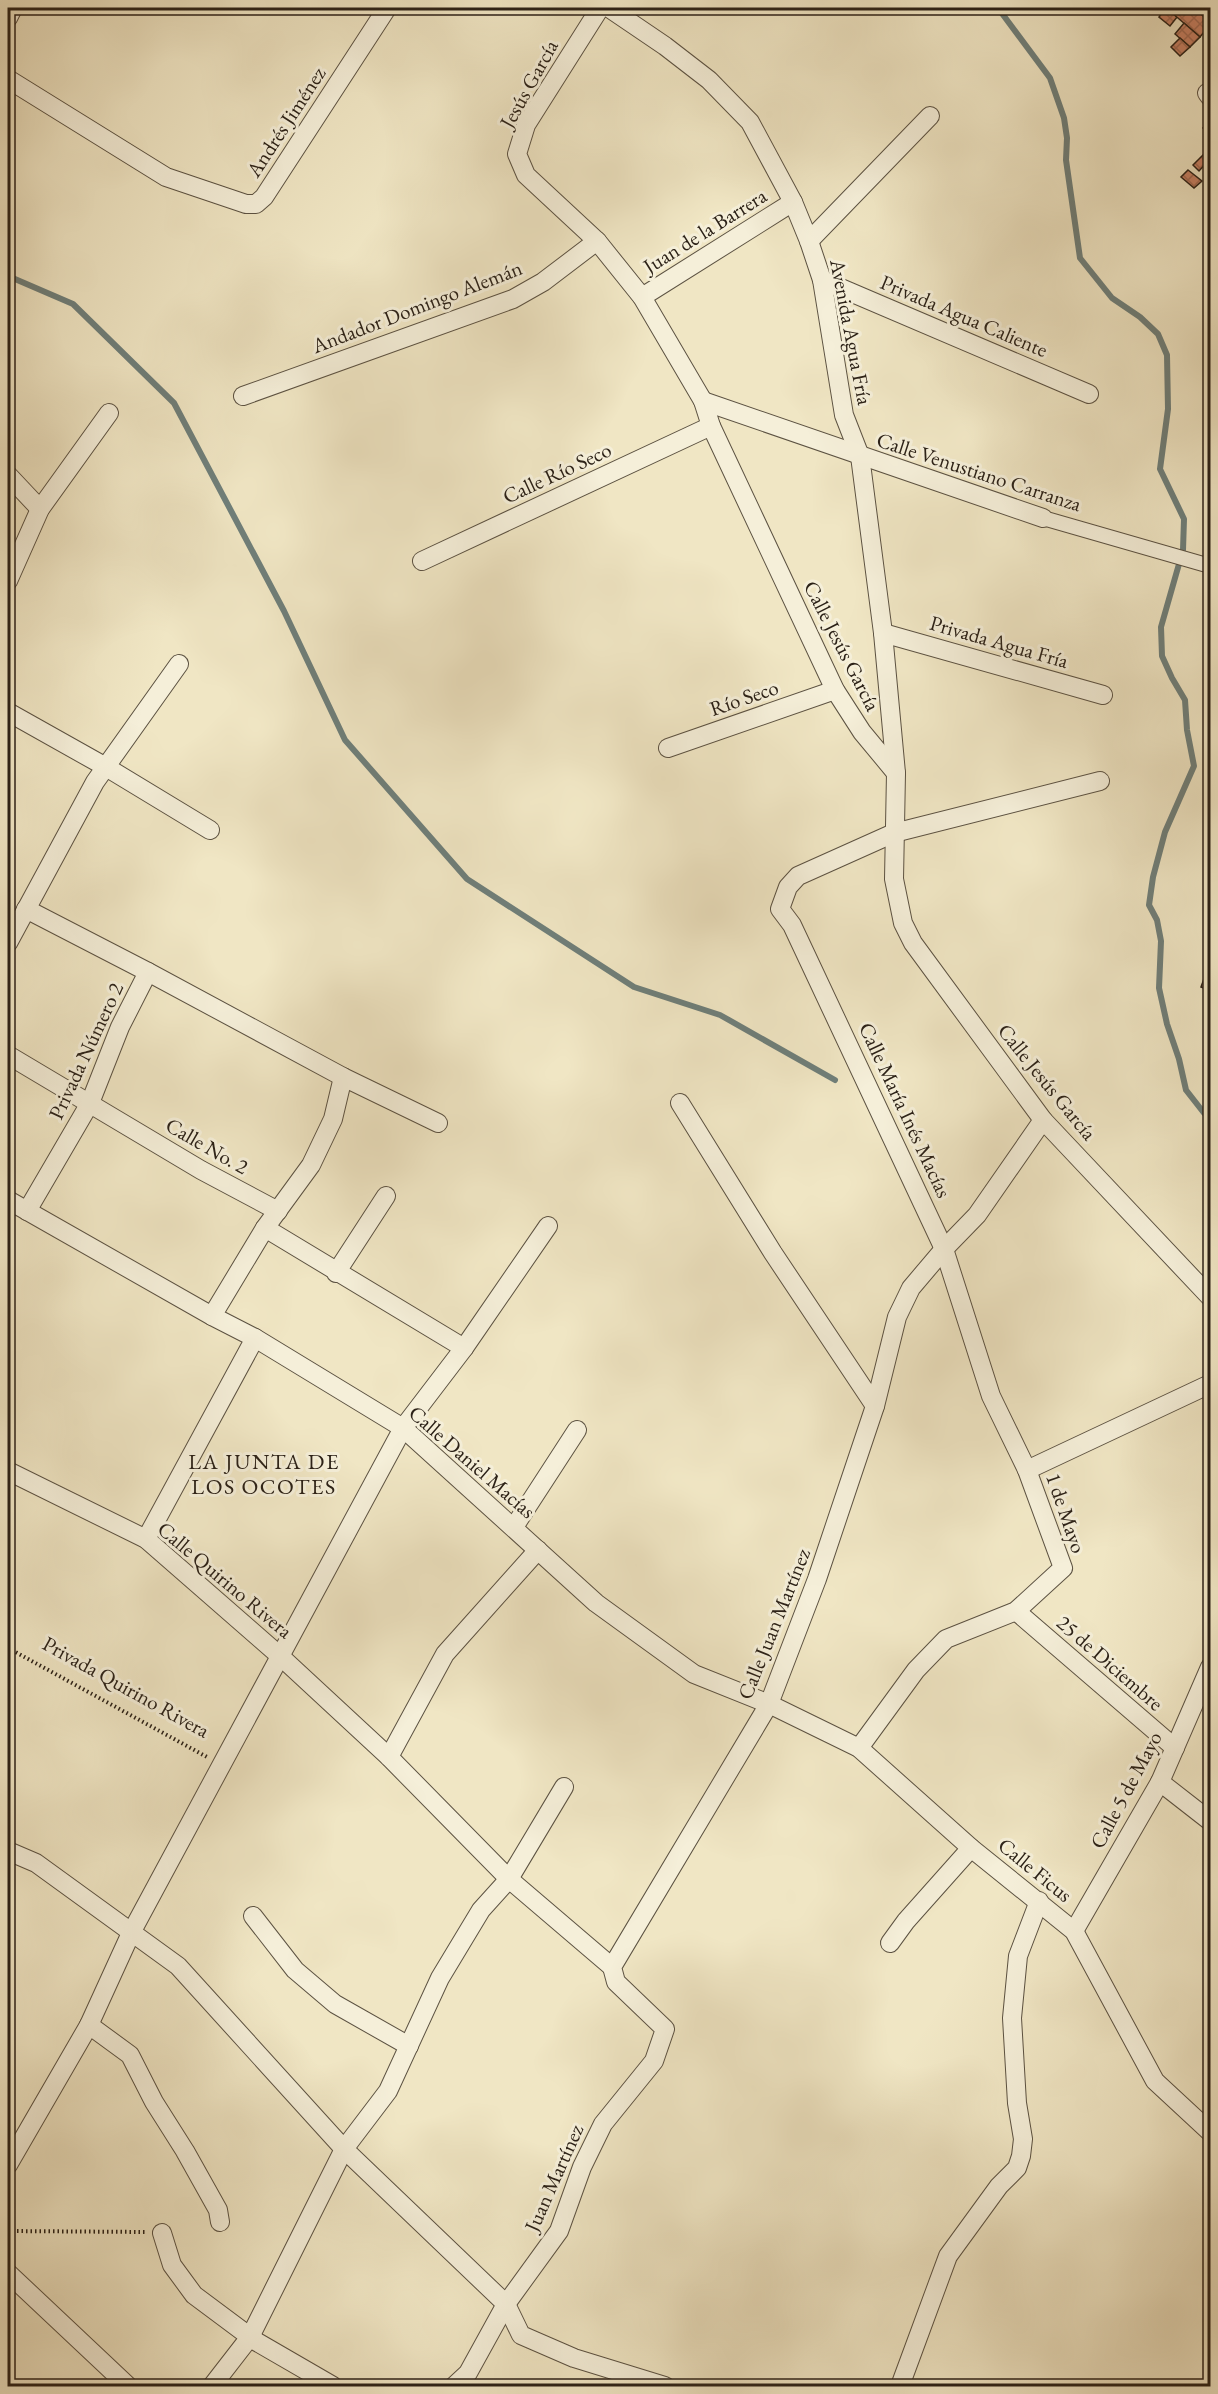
<svg xmlns="http://www.w3.org/2000/svg" width="1218" height="2394" font-family="'EB Garamond',serif">
<style>
.lines{fill:none;stroke-linecap:round;stroke-linejoin:round}
.stream{stroke:#6f7f7a;stroke-width:6}
.building{fill:url(#building-cross-hatch);stroke:#2b2117;stroke-width:1.5}
.pedestrian-casing{stroke:#5c5242;stroke-width:16}
.minor-casing{stroke:#5c5242;stroke-width:20}
.path{stroke:#2b2117;stroke-width:4;stroke-dasharray:1.5 3;stroke-linecap:butt}
.pedestrian{stroke:#f5efd9;stroke-width:14}
.minor{stroke:#f5efd9;stroke-width:18}
.labels{text-anchor:middle;stroke-width:6;stroke-linejoin:round;paint-order:stroke}
.street-label{font-size:21px;fill:#2b2117;stroke:#f5efd9}
.neighbourhood-label{font-size:22px;letter-spacing:1.5px;fill:#2b2117;stroke:#f5efd9}
</style>
<defs>
<pattern id="building-cross-hatch" width="8" height="8" patternUnits="userSpaceOnUse" patternTransform="scale(1.5)"><rect width="8" height="8" fill="#c98266"/><path d="M0 0l8 8M0 8l8-8" fill="none" stroke="#a36a53"/></pattern>
</defs>
<rect width="100%" height="100%" fill="#f0e6c4"/>
<filter id="stains"><feTurbulence type="fractalNoise" baseFrequency=".00333" numOctaves="4"/><feColorMatrix values="0 0 0 0 .2 0 0 0 0 .09 0 0 0 0 .02 0 0 0 .5 -.17"/></filter>
<radialGradient id="worn" r=".72"><stop offset=".6" stop-color="#630" stop-opacity="0"/><stop offset="1" stop-color="#630" stop-opacity=".3"/></radialGradient>
<g class="lines">
<g class="stream">
<polyline points="998,8 1050,78 1064,118 1067,138 1066,160 1080,258 1112,298 1140,317 1158,334 1167,355 1168,409 1160,469 1184,519 1183,550 1161,627 1162,656 1172,678 1185,700 1187,730 1194,766 1165,832 1153,877 1149,905 1157,920 1161,941 1159,988 1167,1024 1179,1059 1186,1090 1204,1113 1210,1116"/>
<polyline points="8,276 73,304 174,403 284,611 345,740 467,879 634,987 720,1015 835,1080"/>
</g>
</g>
<g class="building">
<polygon points="1156,8 1166,8 1177,17 1170,26 1159,17 1161,14"/>
<polygon points="1175,8 1180,8 1187,14 1190,11 1186,8 1194,8 1210,22 1210,25 1200,37 1171,12"/>
<polygon points="1184,23 1200,37 1190,47 1175,34"/>
<polygon points="1180,38 1190,47 1180,56 1171,47"/>
<polygon points="1210,120 1210,135 1203,128"/>
<polygon points="1210,148 1210,159 1199,171 1193,165"/>
<polygon points="1188,170 1202,181 1194,188 1181,177"/>
<polygon points="1205,976 1210,978 1209,990 1201,987"/>
</g>
<g class="lines">
<g class="pedestrian-casing">
<polyline id="pedestrian" points="1043,518 1210,566"/>
</g>
<g class="minor-casing">
<g id="minor">
<polyline points="600,8 526,125 517,154 526,175 597,241 642,297 703,401 711,426 835,690 862,732 896,773"/>
<polyline points="609,8 665,46 709,80 750,122 793,202 809,241 822,280 844,415 860,456 883,633 896,773 894,879 903,923 913,943 1043,1120 1210,1297"/>
<polyline points="8,18 13,8"/>
<polyline points="8,79 166,177 246,204 256,204 264,197 387,8"/>
<polyline points="1207,93 1210,97"/>
<polyline points="809,241 930,116"/>
<polyline points="822,280 1089,394"/>
<polyline points="642,297 793,202"/>
<polyline points="243,396 513,299 543,282 597,241"/>
<polyline points="703,401 1043,518"/>
<polyline points="8,475 40,509"/>
<polyline points="422,561 711,426"/>
<polyline points="8,581 40,509 109,413"/>
<polyline points="883,633 1103,695"/>
<polyline points="8,712 106,767 210,830"/>
<polyline points="668,748 835,690"/>
<polyline points="26,909 148,972 343,1077 438,1123"/>
<polyline points="8,943 95,782 179,664"/>
<polyline points="8,1055 201,1170 278,1211"/>
<polyline points="680,1103 773,1253 875,1406"/>
<polyline points="8,1200 212,1316 255,1338 403,1428 596,1603 694,1674 769,1704 859,1748 971,1848 1074,1931 1155,2081 1210,2132"/>
<polyline points="27,1211 90,1103 120,1027 148,972"/>
<polyline points="265,1228 464,1348"/>
<polyline points="336,1273 386,1196"/>
<polyline points="212,1316 265,1228 311,1165 333,1119 343,1077"/>
<polyline points="1027,1470 1210,1384"/>
<polyline points="8,1471 146,1539 280,1656 389,1757 509,1879 612,1967"/>
<polyline points="514,1527 577,1430"/>
<polyline points="146,1539 255,1338"/>
<polyline points="1016,1611 1175,1748"/>
<polyline points="859,1748 916,1670 946,1639 1016,1611 1063,1568 1027,1470 991,1396 944,1249 792,925 780,909 788,887 798,876 894,833 1100,781"/>
<polyline points="389,1757 445,1654 538,1550"/>
<polyline points="1160,1782 1210,1821"/>
<polyline points="8,1851 36,1863 178,1966 344,2149 506,2304 521,2335 574,2358 665,2386"/>
<polyline points="253,1916 295,1970 335,2004 409,2046"/>
<polyline points="1074,1931 1160,1782 1210,1667"/>
<polyline points="890,1943 906,1921 971,1848"/>
<polyline points="89,2025 130,2055 154,2102 185,2151 218,2210 220,2222"/>
<polyline points="8,2165 89,2025 131,1933 403,1428 464,1348 548,1226"/>
<polyline points="162,2233 172,2265 194,2295 257,2342 333,2386"/>
<polyline points="8,2273 128,2386"/>
<polyline points="212,2386 250,2337 344,2149 388,2091 440,1978 481,1910 509,1879 564,1787"/>
<polyline points="454,2386 468,2373 506,2304 559,2231 582,2167 603,2124 654,2061 665,2029 616,1982 612,1967 769,1704 817,1579 875,1406 897,1317 911,1288 944,1249 977,1215 1043,1120"/>
<polyline points="900,2386 948,2256 999,2186 1017,2168 1021,2156 1023,2139 1017,2103 1012,2018 1018,1956 1039,1901"/>
</g>
</g>
<g class="path">
<polyline points="8,1648 207,1757"/>
<polyline points="8,2231 146,2232"/>
</g>
<use href="#pedestrian" class="pedestrian"/>
<use href="#minor" class="minor"/>
</g>
<g class="labels">
<g class="street-label">
<text transform="translate(529 84) rotate(-61)" y="7">Jesús García</text>
<text transform="translate(286 122) rotate(-57)" y="7">Andrés Jiménez</text>
<text transform="translate(705 231) rotate(-32)" y="7">Juan de la Barrera</text>
<text transform="translate(417 307) rotate(-21)" y="7">Andador Domingo Alemán</text>
<text transform="translate(964 316) rotate(23)" y="7">Privada Agua Caliente</text>
<text transform="translate(851 332) rotate(79)" y="7">Avenida Agua Fría</text>
<text transform="translate(979 472) rotate(18)" y="7">Calle Venustiano Carranza</text>
<text transform="translate(557 473) rotate(-25)" y="7">Calle Río Seco</text>
<text transform="translate(999 642) rotate(16)" y="7">Privada Agua Fría</text>
<text transform="translate(842 646) rotate(63)" y="7">Calle Jesús García</text>
<text transform="translate(744 698) rotate(-19)" y="7">Río Seco</text>
<text transform="translate(86 1051) rotate(-65)" y="7">Privada Número 2</text>
<text transform="translate(1047 1082) rotate(51)" y="7">Calle Jesús García</text>
<text transform="translate(905 1110) rotate(65)" y="7">Calle María Inés Macías</text>
<text transform="translate(207 1146) rotate(30)" y="7">Calle No. 2</text>
<text transform="translate(472 1462) rotate(41)" y="7">Calle Daniel Macías</text>
<text transform="translate(1066 1513) rotate(71)" y="7">1 de Mayo</text>
<text transform="translate(225 1580) rotate(40)" y="7">Calle Quirino Rivera</text>
<text transform="translate(774 1624) rotate(-68)" y="7">Calle Juan Martínez</text>
<text transform="translate(1110 1663) rotate(41)" y="7">25 de Diciembre</text>
<text transform="translate(126 1687) rotate(29)" y="7">Privada Quirino Rivera</text>
<text transform="translate(1126 1790) rotate(-62)" y="7">Calle 5 de Mayo</text>
<text transform="translate(1035 1870) rotate(39)" y="7">Calle Ficus</text>
<text transform="translate(554 2178) rotate(-66)" y="7">Juan Martínez</text>
</g>
<g class="neighbourhood-label">
<text x="264" y="1469">LA JUNTA DE<tspan x="264" dy="25">LOS OCOTES</tspan></text>
</g>
</g>
<rect width="1218" height="2394" fill="none" stroke="#f0e6c4" stroke-width="30"/>
<rect x="9" y="9" width="1200" height="2376" fill="none" stroke="#2b2117" stroke-width="3"/>
<rect x="15" y="15" width="1188" height="2364" fill="none" stroke="#2b2117" stroke-width="1.5"/>
<rect width="100%" height="100%" filter="url(#stains)"/>
<rect width="100%" height="100%" fill="url(#worn)"/>
</svg>
